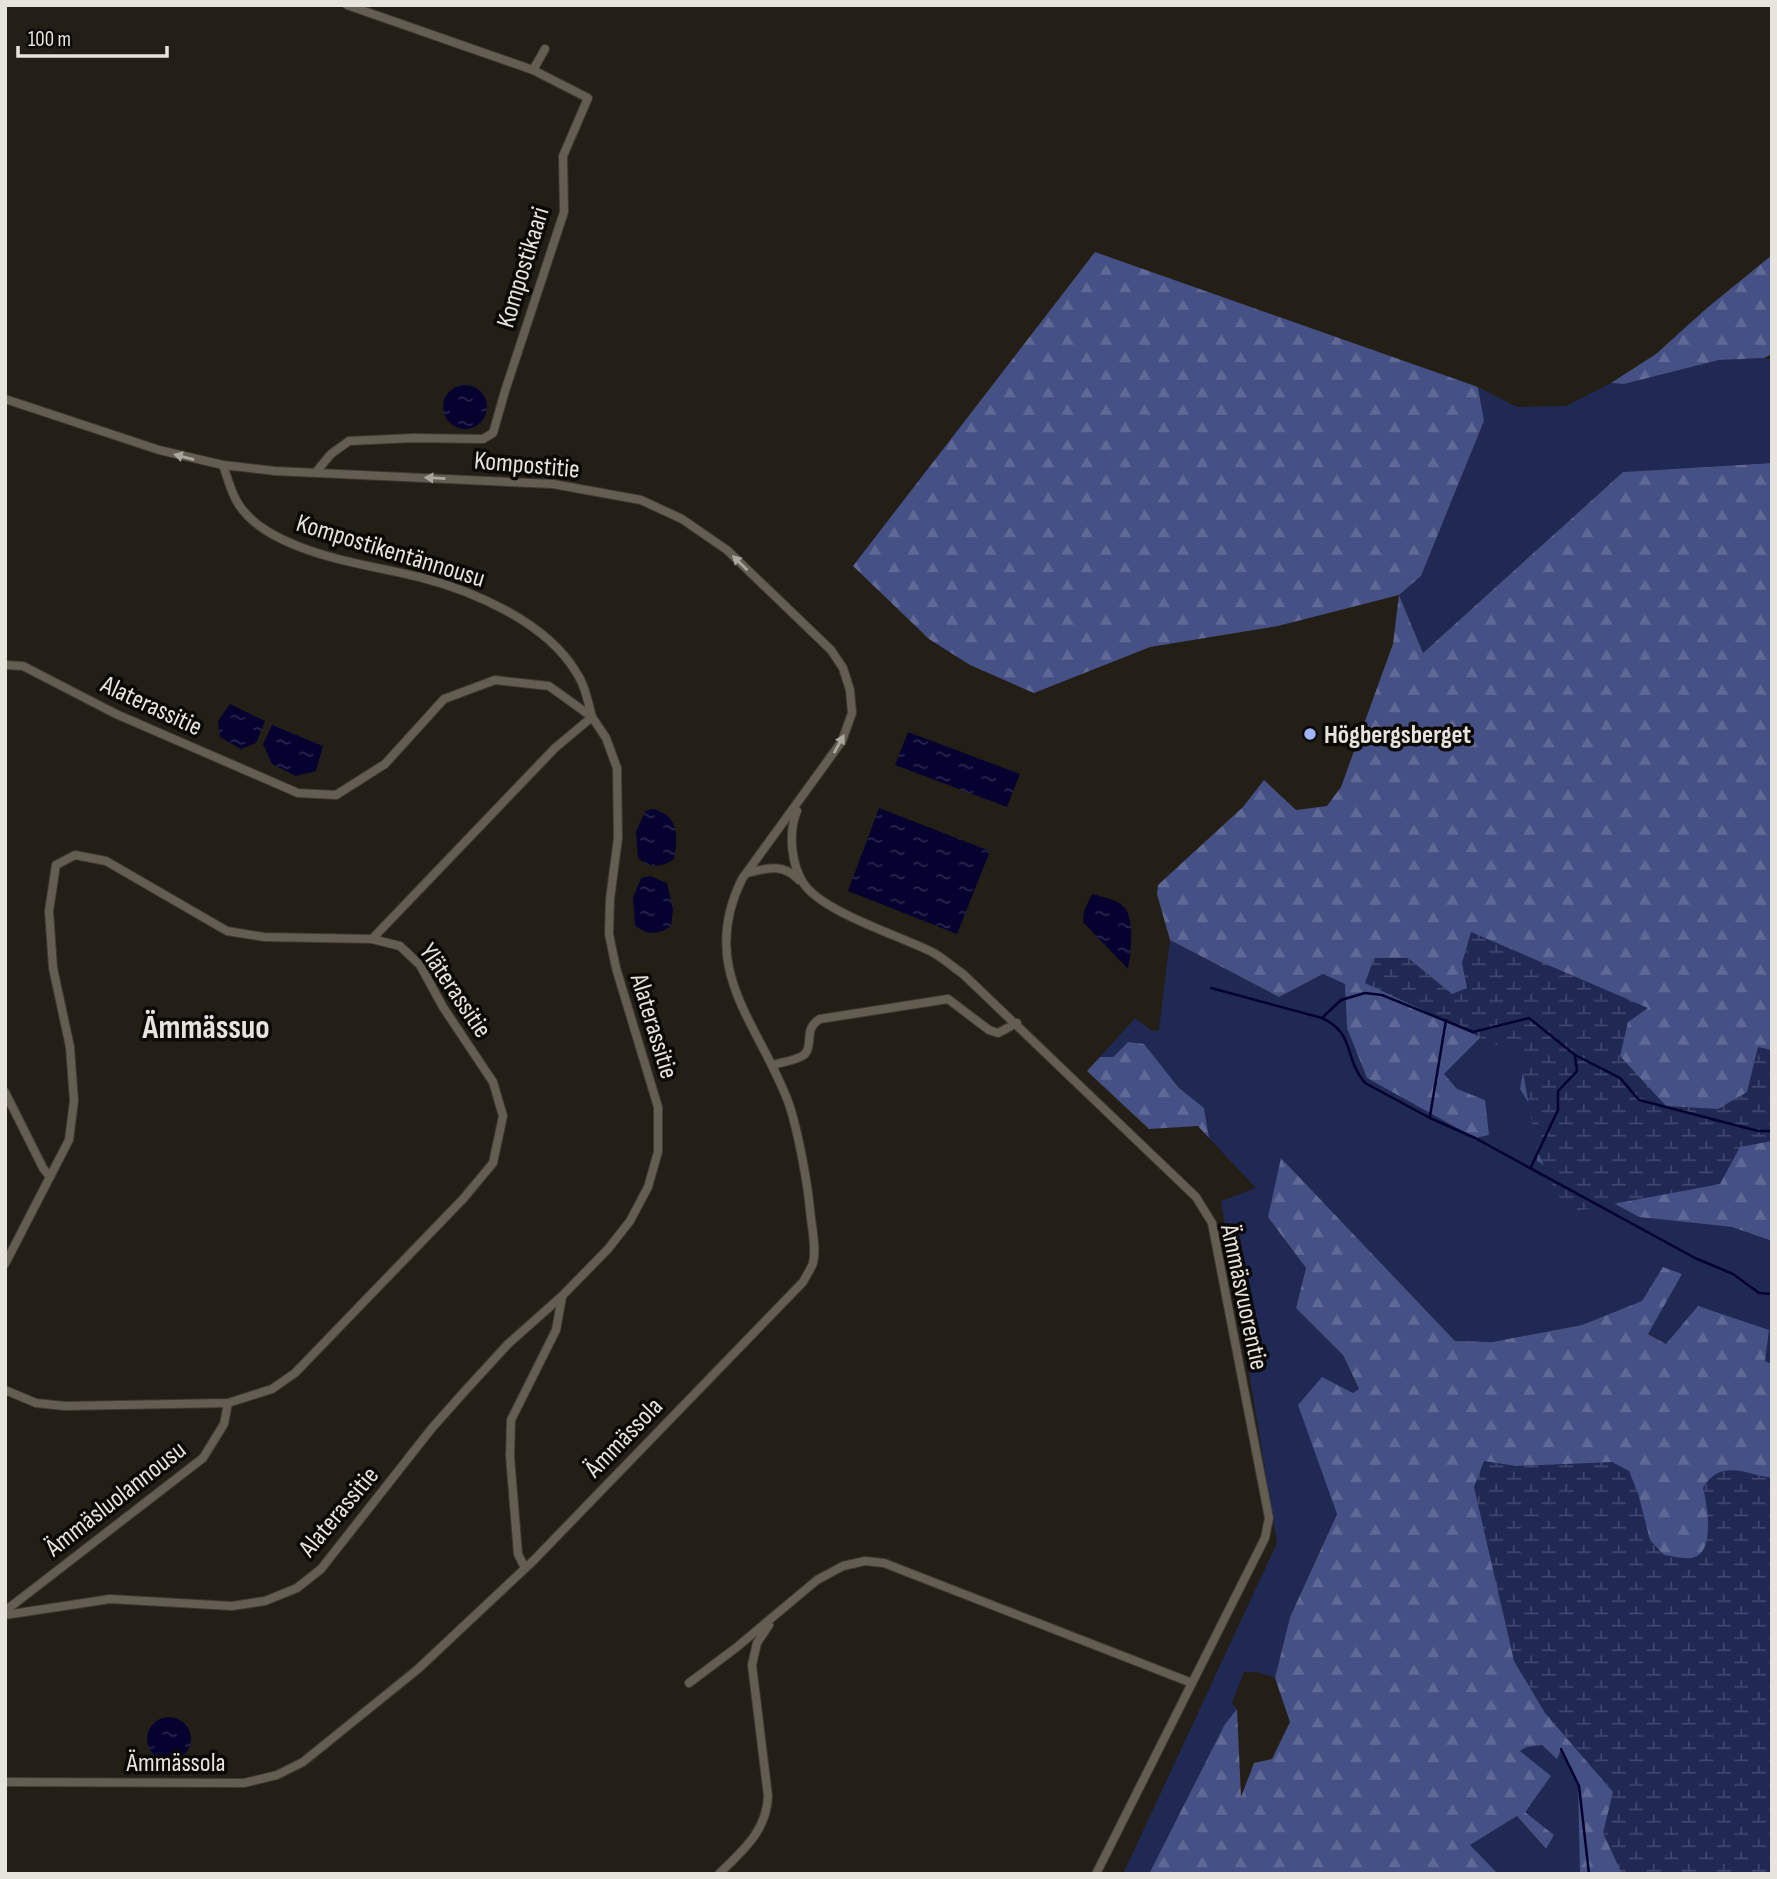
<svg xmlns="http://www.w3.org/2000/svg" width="1777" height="1879" font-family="'Sofia Sans Condensed',sans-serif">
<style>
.grass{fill:#202854}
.forest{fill:url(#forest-firs)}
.wetland{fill:url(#wetland-marsh)}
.water{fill:url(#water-ripples)}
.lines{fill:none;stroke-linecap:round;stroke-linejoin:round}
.stream{stroke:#050230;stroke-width:2.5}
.minor-casing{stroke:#3d3933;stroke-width:10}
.minor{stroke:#635d52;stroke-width:8}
.oneway{fill:#aca79e}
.poi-dot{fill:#a0b3fd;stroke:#0b0906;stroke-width:2.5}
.labels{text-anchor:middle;stroke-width:7;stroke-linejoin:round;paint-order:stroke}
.street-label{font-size:26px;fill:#e7e3dd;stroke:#0b0906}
.poi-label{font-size:26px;font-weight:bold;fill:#e7e3dd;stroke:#0b0906;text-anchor:start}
.district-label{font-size:33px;font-weight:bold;fill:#e7e3dd;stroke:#0b0906}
</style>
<defs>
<pattern id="forest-firs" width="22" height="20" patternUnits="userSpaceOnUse" patternTransform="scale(1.75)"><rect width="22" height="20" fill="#455085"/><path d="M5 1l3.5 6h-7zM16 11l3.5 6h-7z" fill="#606996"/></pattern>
<pattern id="wetland-marsh" width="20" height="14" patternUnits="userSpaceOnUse" patternTransform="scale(1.75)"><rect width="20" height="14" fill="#202854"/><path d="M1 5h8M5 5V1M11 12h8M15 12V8" fill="none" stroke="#40476c"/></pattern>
<pattern id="water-ripples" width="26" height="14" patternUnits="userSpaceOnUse" patternTransform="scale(1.75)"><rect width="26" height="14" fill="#050230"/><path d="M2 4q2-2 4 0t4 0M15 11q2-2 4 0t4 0" fill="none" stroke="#29274e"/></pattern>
</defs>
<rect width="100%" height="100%" fill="#241f16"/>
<g class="grass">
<polygon points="1764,358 1772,359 1772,463 1623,472 1423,653 1399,595 1421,576 1484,421 1478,387 1517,407 1566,406 1611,383 1624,384 1719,360"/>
<polygon points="1170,940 1279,997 1323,974 1346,984 1347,1028 1457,1089 1443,1074 1511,1007 1639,1217 1732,1227 1772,1241 1772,1364 1666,1344 1648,1333 1643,1301 1582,1325 1492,1342 1455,1341 1282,1159 1268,1217 1306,1268 1296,1308 1343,1355 1359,1390 1353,1393 1337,1513 1290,1617 1275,1678 1257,1672 1244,1672 1232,1703 1237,1709 1225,1724 1149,1874 1123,1874 1277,1543 1221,1201 1256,1188 1209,1138 1204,1108 1179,1088 1144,1045 1128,1042 1113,1057 1100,1057 1135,1018 1152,1031 1159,1030"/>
<polygon points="1542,1745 1561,1749 1578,1786 1580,1874 1498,1874 1469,1845 1517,1816 1545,1849 1554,1835 1525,1812 1520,1751 1527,1747"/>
</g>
<g class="forest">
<polygon points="1095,252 1478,387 1484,421 1421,576 1399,595 1423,653 1623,472 1772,463 1772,1241 1732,1227 1639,1217 1537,1161 1540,1121 1520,1089 1524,1066 1511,1007 1444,1074 1457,1089 1485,1100 1489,1135 1475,1138 1367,1078 1347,1028 1345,984 1323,974 1279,997 1170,940 1157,894 1158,885 1243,807 1264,780 1296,810 1327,806 1341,787 1393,644 1399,595 1278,626 1150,647 1034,693 970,665 929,639 853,566"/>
<polygon points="1772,255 1772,354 1764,358 1719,360 1624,384 1611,383 1656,354 1707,308"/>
<polygon points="1128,1042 1144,1044 1179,1088 1204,1108 1209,1138 1198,1126 1149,1129 1087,1071 1100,1057 1113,1057"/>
<polygon points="1281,1158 1455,1341 1492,1342 1582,1325 1642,1301 1663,1267 1682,1274 1648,1334 1666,1344 1698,1306 1769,1330 1765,1361 1772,1364 1772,1874 1580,1874 1578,1786 1561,1750 1557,1759 1542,1745 1527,1747 1520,1751 1551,1776 1525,1812 1554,1835 1546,1849 1517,1816 1470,1845 1498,1874 1149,1874 1225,1724 1237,1709 1241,1797 1254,1763 1272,1759 1290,1722 1275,1678 1290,1617 1337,1514 1298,1405 1322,1377 1353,1393 1359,1389 1343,1355 1296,1308 1306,1268 1268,1217"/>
</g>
<g class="wetland">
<polygon points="1471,932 1648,1008 1628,1022 1620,1056 1666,1106 1718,1109 1747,1092 1758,1047 1772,1050 1772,1141 1740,1147 1720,1184 1565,1213 1537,1150 1520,1056 1365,983 1374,958 1408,958 1452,994 1467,988 1462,963"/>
<path d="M1484,1461L1516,1466L1612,1462L1629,1471L1638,1493L1650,1540L1664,1555C1672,1556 1684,1559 1692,1558C1716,1554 1707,1504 1703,1488C1720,1459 1743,1473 1772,1478V1874H1622L1603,1833L1613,1792L1545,1713L1514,1661L1474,1487Z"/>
</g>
<g class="water">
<circle cx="465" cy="407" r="22"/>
<polygon points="230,704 265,721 256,743 241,749 220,737 218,721"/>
<polygon points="272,725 323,746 316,771 296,776 272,764 263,744"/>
<polygon points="908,732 1020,774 1007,807 895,765"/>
<polygon points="879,808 990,851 957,934 848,891"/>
<path d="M653,809C679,815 678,837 674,859C662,868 649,868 638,858L636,832L645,811Z"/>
<path d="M650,876L667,883L673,909L671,926C659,935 645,935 635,925L633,898L641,878Z"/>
<path d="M1092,894C1102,897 1117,899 1124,907C1135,917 1131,955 1128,969L1083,922L1084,911Z"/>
<circle cx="169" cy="1739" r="22"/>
</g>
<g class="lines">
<g class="stream">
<path d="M1211,988L1322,1018C1356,1034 1343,1057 1365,1083L1430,1118L1475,1138L1695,1258L1733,1274L1759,1293L1772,1294"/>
<polyline points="1322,1018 1341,1000 1365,993 1382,995 1473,1032 1529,1018 1575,1055 1620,1078 1639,1100 1758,1131 1772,1131"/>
<polyline points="1430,1116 1446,1020"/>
<polyline points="1531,1167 1558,1110 1558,1091 1577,1071 1575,1055"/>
<polyline points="1561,1749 1579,1786 1589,1874"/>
</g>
<g class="minor-casing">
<g id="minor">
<polyline points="533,70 545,49"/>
<path d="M5,399L159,450L223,465L275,471L553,484L641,500L682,519L727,550L831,650L843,668L850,690L852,713L842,741L742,879C697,970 759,1023 789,1104C798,1131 807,1180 810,1209C811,1225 817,1247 813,1263C811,1269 806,1276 803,1282L534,1560L418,1669L303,1762L277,1775L244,1783L5,1782"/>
<path d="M223,465C228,479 231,493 239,505C253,526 277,538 300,547C339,562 378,567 419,577C474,591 546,622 576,672C585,685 588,702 592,717L555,748L372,939"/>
<polyline points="316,472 331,454 349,441 413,438 483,439 493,433 505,391 564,212 563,156 588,98 533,70 347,5"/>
<polyline points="5,665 23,666 116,714 298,793 336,795 385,764 444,699 495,680 549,686 592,717 606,738 617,768 618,838 610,899 609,934 616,968 658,1107 658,1152 648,1187 630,1221 608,1249 562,1296 508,1344 464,1392 432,1428 321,1569 297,1588 265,1601 232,1606 110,1599 5,1615"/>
<path d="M797,811C788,832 791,865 804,884C823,912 900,936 932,952C943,958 953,967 963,974L1196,1197L1212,1223L1269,1518L1265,1538L1096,1874"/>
<path d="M747,873C768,868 783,863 799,880"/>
<path d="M773,1065C782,1062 799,1060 805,1054C814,1043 803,1029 820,1019L948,999L989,1030L998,1033L1017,1023"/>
<polyline points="5,1092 43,1168 50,1177"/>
<polyline points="5,1264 69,1140 74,1101 70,1047 53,968 49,911 56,865 75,855 106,861 227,931 264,937 372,939 400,946 420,965 443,1007 493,1082 503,1116 493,1163 463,1199 295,1373 272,1389 228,1403 65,1406 36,1403 5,1390"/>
<polyline points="525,1568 518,1554 510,1456 511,1420 556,1330 562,1297"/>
<polyline points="5,1611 203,1458 224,1424 228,1403"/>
<polyline points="689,1683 737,1647 817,1580 843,1566 865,1561 884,1563 1192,1683"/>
<path d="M719,1874C742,1851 767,1831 768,1796L752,1665L757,1643L769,1625"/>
</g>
</g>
<use href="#minor" class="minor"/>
</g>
<defs><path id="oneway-solid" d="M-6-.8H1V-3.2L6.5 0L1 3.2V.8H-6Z" transform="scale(1.75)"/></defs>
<g class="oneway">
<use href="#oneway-solid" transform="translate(184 457) rotate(-165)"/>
<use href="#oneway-solid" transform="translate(435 478) rotate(-177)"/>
<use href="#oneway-solid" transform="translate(740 563) rotate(-136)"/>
<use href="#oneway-solid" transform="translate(839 744) rotate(-61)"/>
</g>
<circle class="poi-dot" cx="1310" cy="734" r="7"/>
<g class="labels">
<g class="street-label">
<text transform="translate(522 267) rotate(-73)" y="9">Kompostikaari</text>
<text transform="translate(527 464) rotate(5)" y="9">Kompostitie</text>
<text transform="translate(391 550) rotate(17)" y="9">Kompostikentännousu</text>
<text transform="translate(152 705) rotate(25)" y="9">Alaterassitie</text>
<text transform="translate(456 990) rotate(56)" y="9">Yläterassitie</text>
<text transform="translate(655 1026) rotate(73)" y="9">Alaterassitie</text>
<text transform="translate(1245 1297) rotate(78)" y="9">Ämmäsvuorentie</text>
<text transform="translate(623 1437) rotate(-46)" y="9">Ämmässola</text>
<text transform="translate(115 1498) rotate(-38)" y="9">Ämmäsluolannousu</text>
<text transform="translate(338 1511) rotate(-50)" y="9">Alaterassitie</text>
<text x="176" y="1771">Ämmässola</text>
</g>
<g class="poi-label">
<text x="1324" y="743">Högbergsberget</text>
</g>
<g class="district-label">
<text x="206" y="1038">Ämmässuo</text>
</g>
</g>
<rect width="1777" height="1879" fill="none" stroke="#e7e3dd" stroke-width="14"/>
<path d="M18 46v10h149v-10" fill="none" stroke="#e7e3dd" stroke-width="3.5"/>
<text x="28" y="46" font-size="21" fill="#e7e3dd" stroke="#0b0906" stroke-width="5" paint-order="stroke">100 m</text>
</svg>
